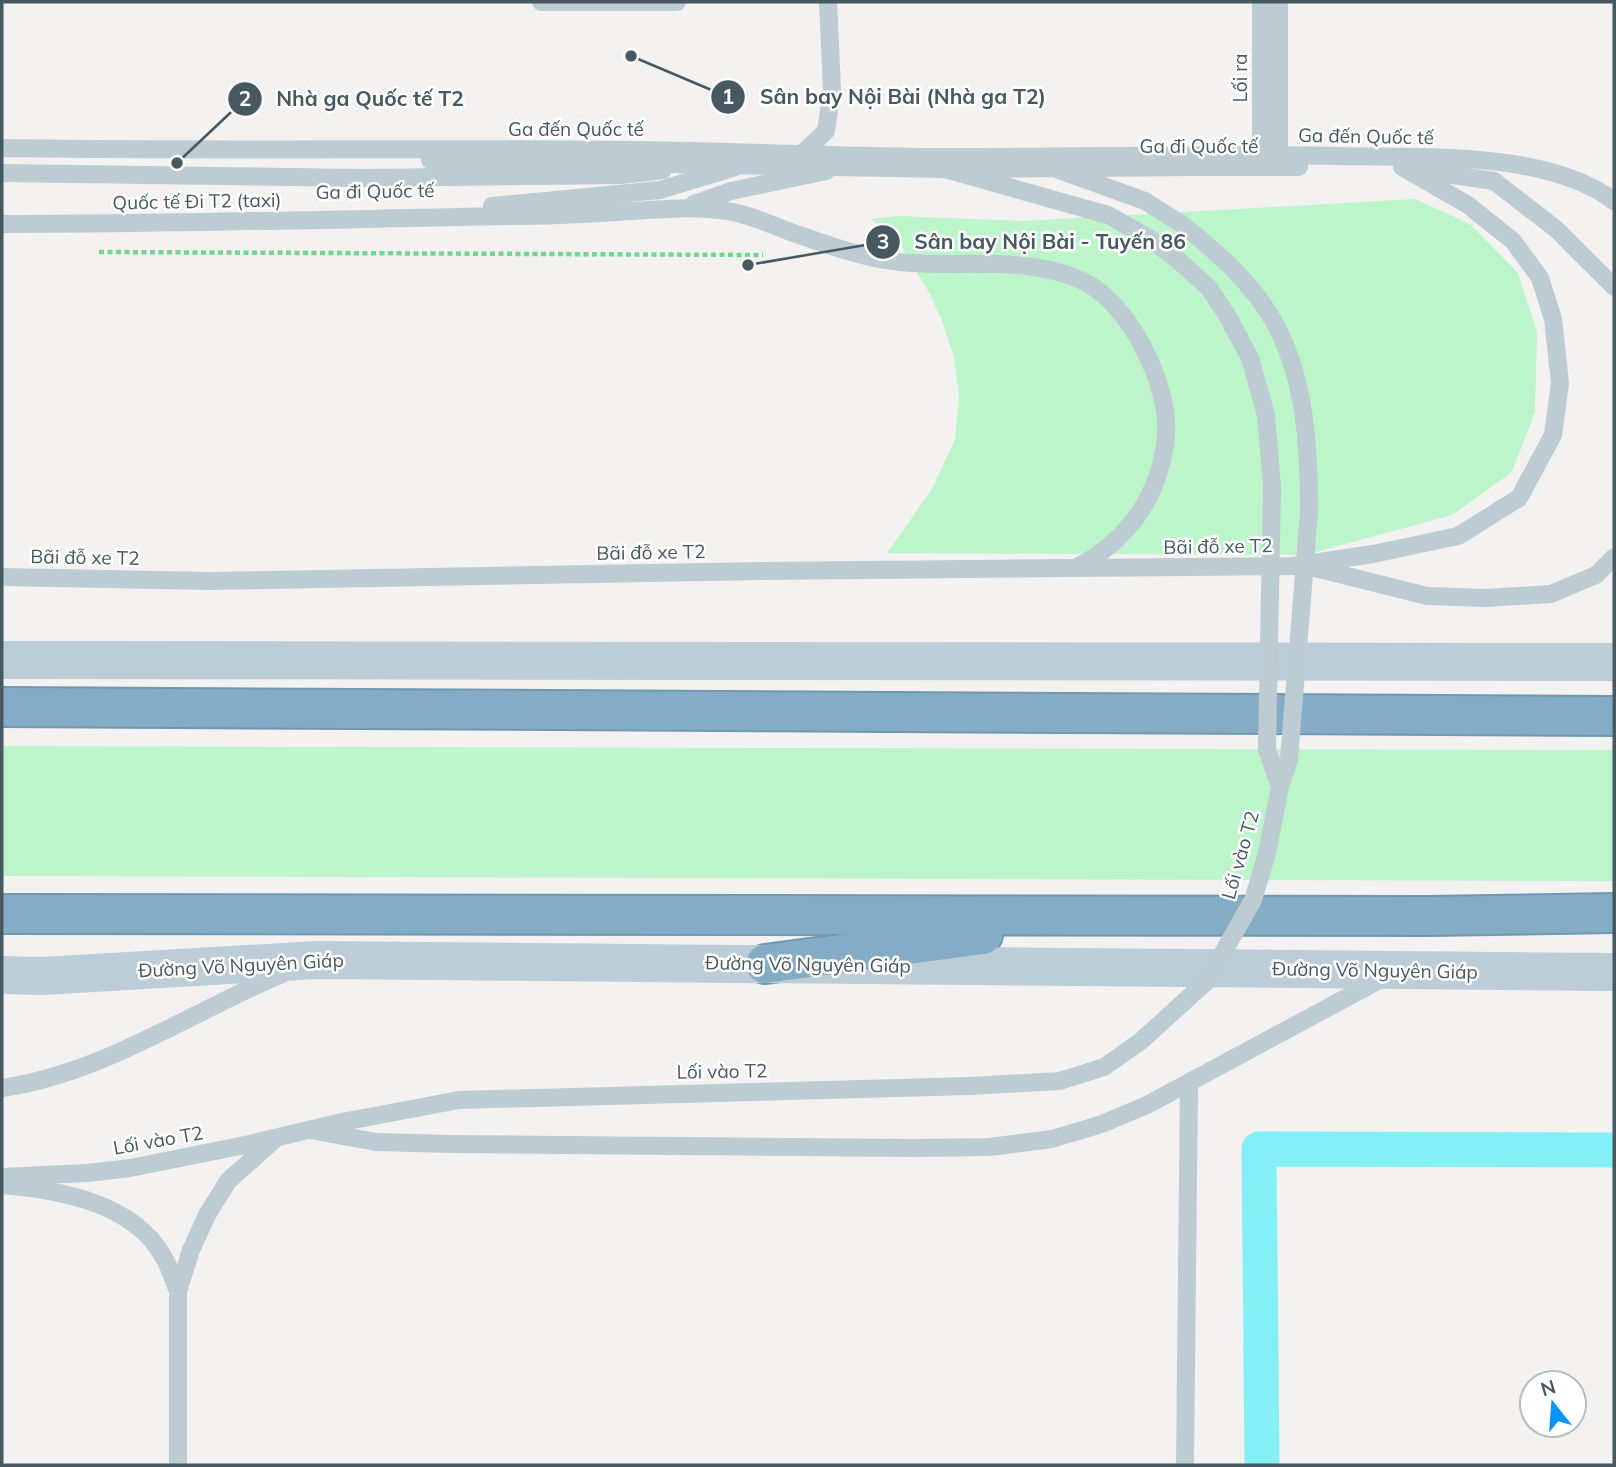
<svg xmlns="http://www.w3.org/2000/svg" width="1616" height="1467" font-family="Mulish,sans-serif">
<style>
.green{fill:#bcf5c9}
.lines{fill:none;stroke-linecap:round;stroke-linejoin:round}
.canal{stroke:#84f0f6;stroke-width:35}
.highway-casing{stroke:#6f98b1;stroke-width:42}
.path{stroke:#6fd794;stroke-width:4.5;stroke-dasharray:5 3.5;stroke-linecap:butt}
.lane{stroke:#bdcbd2;stroke-width:18}
.secondary{stroke:#bdcdd7;stroke-width:38}
.highway{stroke:#84adc5;stroke-width:38}
.lane-bridge{stroke:#bdcbd2;stroke-width:18}
.labels{text-anchor:middle;stroke-width:5;stroke-linejoin:round;paint-order:stroke}
.street-label{font-size:19px;fill:#465961;stroke:#fff}
.leader{fill:none;stroke:#465961;stroke-width:2.5}
.callout-dot{fill:#465961;stroke:#fff;stroke-width:2.5}
.mark-label{font-size:21px;text-anchor:middle;font-weight:bold;fill:#fff}
.callout-label{font-size:21px;text-anchor:middle;font-weight:bold;fill:#465961;stroke:#fff;stroke-width:5;stroke-linejoin:round;paint-order:stroke}
</style>
<rect width="100%" height="100%" fill="#f4f1f1"/>
<g class="green">
<polygon points="1415,199 1470,224 1518,273 1537,332 1535,412 1512,472 1452,515 1305,555 887,553 932,489 955,439 959,396 954,357 942,321 930,294 900,244 871,219 899,216 1024,221"/>
<polygon points="2,746 1614,750 1614,881 2,876"/>
</g>
<g class="lines">
<polyline class="canal" points="1262,1465 1259,1149 1614,1150"/>
<g class="highway-casing">
<g id="highway">
<polyline points="2,707 1614,716"/>
<polyline points="2,914 1427,916 1614,913"/>
<polyline points="765,964 983,935"/>
</g>
</g>
<polyline class="path" points="99,252 763,255"/>
<g class="lane">
<polyline points="541,2 677,2"/>
<polyline points="1279,2 1279,155"/>
<path d="M2,148C214,151 425,148 637,150C732,151 827,156 922,157C1061,158 1199,153 1338,156C1420,158 1546,150 1614,201"/>
<polyline points="1261,154 1261,2"/>
<polyline points="801,155 826,131 832,90 828,2"/>
<polyline points="1200,167 1299,167"/>
<polyline points="1411,169 1494,181 1556,229 1614,287"/>
<polyline points="1059,170 1145,201 1180,223"/>
<polyline points="2,173 362,178 622,175 663,170"/>
<polyline points="694,204 731,191 826,171"/>
<polyline points="492,206 660,190 733,168"/>
<path d="M2,224C173,224 345,219 516,216C550,216 584,214 617,212C652,210 685,206 719,210C743,212 765,222 788,231C819,242 852,254 885,260C951,271 1023,252 1085,282C1130,305 1170,386 1166,436C1160,495 1129,540 1077,567"/>
<polyline points="1311,567 1427,596 1486,598 1551,594 1596,575 1614,557"/>
<polyline points="2,577 209,581 762,571 1293,566 1373,554 1458,536 1519,498 1553,435 1560,383 1553,319 1540,278 1513,241 1468,205 1402,167"/>
<path d="M2,1088C104,1073 189,1013 282,974"/>
<polyline points="310,1130 376,1142 451,1144 916,1148 990,1147 1052,1139 1102,1124 1147,1105 1383,978"/>
<polyline points="2,1177 87,1173 130,1168 245,1145 342,1122 459,1100 970,1086"/>
<path d="M2,1185C59,1190 132,1202 163,1256C170,1267 173,1280 178,1291"/>
<polyline points="178,1465 178,1291 191,1250 207,1215 228,1181 274,1140"/>
<polyline points="1185,1465 1189,1083"/>
</g>
<g class="secondary">
<polyline points="2,660 1614,662"/>
<polyline points="2,975 42,976 317,960 1614,972"/>
</g>
<use href="#highway" class="highway"/>
<g class="lane-bridge">
<polyline points="430,160 945,169 1200,167"/>
<polyline points="945,169 1108,215 1149,238 1178,260 1209,288 1228,317 1250,358 1266,415 1272,487 1267,750 1280,787"/>
<path d="M970,1086L1060,1081L1104,1067L1141,1041L1207,981L1253,900L1267,853L1280,787L1289,759L1309,512C1309,450 1306,380 1275,324C1253,283 1216,251 1180,223"/>
</g>
</g>
<g class="labels">
<g class="street-label">
<text transform="translate(1240 78) rotate(-90)" y="7">Lối ra</text>
<text x="576" y="136">Ga đến Quốc tế</text>
<text transform="translate(1366 136) rotate(1)" y="7">Ga đến Quốc tế</text>
<text x="1199" y="153">Ga đi Quốc tế</text>
<text transform="translate(375 191) rotate(-1)" y="7">Ga đi Quốc tế</text>
<text transform="translate(197 201) rotate(-1)" y="7">Quốc tế Đi T2 (taxi)</text>
<text transform="translate(1218 546) rotate(-1)" y="7">Bãi đỗ xe T2</text>
<text transform="translate(651 552) rotate(-1)" y="7">Bãi đỗ xe T2</text>
<text transform="translate(85 557) rotate(1)" y="7">Bãi đỗ xe T2</text>
<text transform="translate(1240 855) rotate(-74)" y="7">Lối vào T2</text>
<text transform="translate(808 964) rotate(1)" y="7">Đường Võ Nguyên Giáp</text>
<text transform="translate(241 965) rotate(-3)" y="7">Đường Võ Nguyên Giáp</text>
<text transform="translate(1375 970) rotate(1)" y="7">Đường Võ Nguyên Giáp</text>
<text transform="translate(722 1071) rotate(-1)" y="7">Lối vào T2</text>
<text transform="translate(158 1140) rotate(-10)" y="7">Lối vào T2</text>
</g>
</g>
<path class="leader" d="M631 56L728 97M177 163L245 99M748 265L883 242"/>
<g class="callout-dot">
<circle cx="631" cy="56" r="7"/>
<circle cx="177" cy="163" r="7"/>
<circle cx="748" cy="265" r="7"/>
<circle cx="728" cy="97" r="18"/>
<circle cx="245" cy="99" r="18"/>
<circle cx="883" cy="242" r="18"/>
</g>
<g class="mark-label">
<text x="728" y="104">1</text>
<text x="245" y="106">2</text>
<text x="883" y="249">3</text>
</g>
<g class="callout-label">
<text x="903" y="104">Sân bay Nội Bài (Nhà ga T2)</text>
<text x="370" y="106">Nhà ga Quốc tế T2</text>
<text x="1050" y="249">Sân bay Nội Bài - Tuyến 86</text>
</g>
<rect width="1616" height="1467" fill="none" stroke="#465961" stroke-width="7"/>
<g transform="translate(1553 1404) rotate(343)"><circle r="33" fill="#ffffff" stroke="#b5bdc0" stroke-width="2"/>
<path d="M0-5L12 26L0 18L-12 26Z" fill="#0495fb"/>
<text y="-10" font-size="19" font-weight="bold" text-anchor="middle" fill="#465961">N</text>
</g>
</svg>
